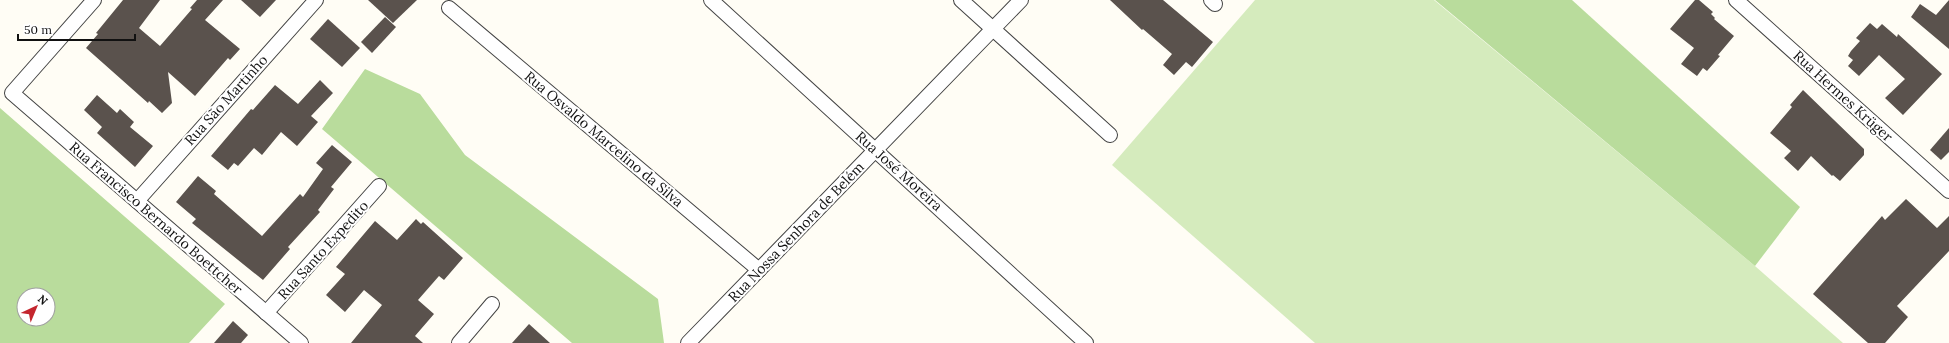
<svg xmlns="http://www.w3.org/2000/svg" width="1949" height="343" font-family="Lora,serif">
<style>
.green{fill:#d5ebbd}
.forest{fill:#b9dc9c;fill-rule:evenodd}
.building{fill:#5a524d}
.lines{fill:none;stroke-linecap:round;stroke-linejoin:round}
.minor-casing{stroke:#444;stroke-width:16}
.minor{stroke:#fff;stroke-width:14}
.labels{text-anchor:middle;stroke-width:4;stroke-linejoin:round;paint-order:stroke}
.street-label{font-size:14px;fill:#111;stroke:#fff}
</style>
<rect width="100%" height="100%" fill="#fffdf5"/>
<polygon class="green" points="1255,0 1434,0 1755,266 1843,343 1315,343 1112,165"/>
<g class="forest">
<polygon points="1435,0 1572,0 1800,207 1755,266"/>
<polygon points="365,69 420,94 465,155 658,299 664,343 572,343 322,129"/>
<path d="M0,108L225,304L189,343H0ZM24,295H48V319H24Z"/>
</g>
<g class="building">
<polygon points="123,0 160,0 139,28 160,46 192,9 190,8 197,0 223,0 205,20 240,49 230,60 228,58 195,96 168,72 172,103 162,113 149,101 148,103 86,48 98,34 96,33"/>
<polygon points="241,0 276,0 260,17"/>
<polygon points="368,0 417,0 393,23"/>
<polygon points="1110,0 1163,0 1213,42 1192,67 1186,62 1174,75 1163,65 1172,54 1143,29 1142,30"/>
<polygon points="1695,0 1699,0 1713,12 1711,14 1715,18 1714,19 1734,36 1718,55 1720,56 1707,71 1703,68 1697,76 1681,64 1694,48 1670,29"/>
<polygon points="1949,0 1949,49 1911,17 1920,4 1936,15"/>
<polygon points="385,17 396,27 372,53 361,42"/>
<polygon points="328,19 360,48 342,67 310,39"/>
<polygon points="1870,23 1877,29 1882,24 1897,37 1898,34 1942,74 1903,115 1885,98 1905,79 1879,55 1859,76 1848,66 1853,60 1848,56 1851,51 1860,41 1856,38"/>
<polygon points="320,80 333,93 311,116 318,122 297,146 281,132 262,155 254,148 238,166 234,163 228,170 211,156 251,109 253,110 275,85 298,104"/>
<polygon points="1803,90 1864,149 1864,155 1840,181 1833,175 1832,176 1811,156 1798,171 1784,158 1791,151 1770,133 1792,107 1790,105"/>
<polygon points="97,95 117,113 120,109 134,122 130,127 153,146 135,167 97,133 102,127 84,110"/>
<polygon points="1949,128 1949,152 1941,160 1930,150"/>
<polygon points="332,145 352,162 331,187 334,189 318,210 320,212 288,247 290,249 263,280 192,223 196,219 176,202 198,176 216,191 214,194 262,236 300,194 303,197 323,169 316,163"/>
<polygon points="1906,199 1937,228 1949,216 1949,251 1897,306 1908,317 1885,343 1868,343 1813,294 1882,216 1885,220"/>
<polygon points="416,219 421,224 423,222 463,258 444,280 439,276 418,300 434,314 415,336 423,343 351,343 382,305 364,290 345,312 326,295 345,274 336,267 375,221 397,240"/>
<polygon points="233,321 248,335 241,343 214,343"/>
<polygon points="529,324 550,343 512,343"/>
</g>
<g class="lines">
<g class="minor-casing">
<g id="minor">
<polyline points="94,0 12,93 301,343"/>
<polyline points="711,0 1086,343"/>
<polyline points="961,0 1110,135"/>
<polyline points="1211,0 1215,4"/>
<polyline points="1736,0 1949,191"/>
<polyline points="449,8 759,270"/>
<polyline points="137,201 316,0"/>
<polyline points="266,313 379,186"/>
<polyline points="459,343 492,304"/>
<polyline points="688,343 1021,0"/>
</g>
</g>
<use href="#minor" class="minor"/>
</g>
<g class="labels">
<g class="street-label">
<text transform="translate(1843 96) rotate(42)" y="5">Rua Hermes Krüger</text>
<text transform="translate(226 100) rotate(-48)" y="5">Rua São Martinho</text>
<text transform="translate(604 139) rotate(40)" y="5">Rua Osvaldo Marcelino da Silva</text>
<text transform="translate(899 171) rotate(42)" y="5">Rua José Moreira</text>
<text transform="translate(156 218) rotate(41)" y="5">Rua Francisco Bernardo Boettcher</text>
<text transform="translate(796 232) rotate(-46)" y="5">Rua Nossa Senhora de Belém</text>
<text transform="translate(323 250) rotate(-48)" y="5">Rua Santo Expedito</text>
</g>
</g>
<g transform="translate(36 307) rotate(44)"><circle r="19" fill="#ffffff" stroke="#a0a0a0"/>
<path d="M0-3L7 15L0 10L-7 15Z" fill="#c4262e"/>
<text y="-6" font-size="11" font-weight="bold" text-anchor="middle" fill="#111111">N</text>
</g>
<path d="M18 34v6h117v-6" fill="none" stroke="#111111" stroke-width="2"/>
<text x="24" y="34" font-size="12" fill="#111111" stroke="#ffffff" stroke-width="3" paint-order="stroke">50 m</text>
</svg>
